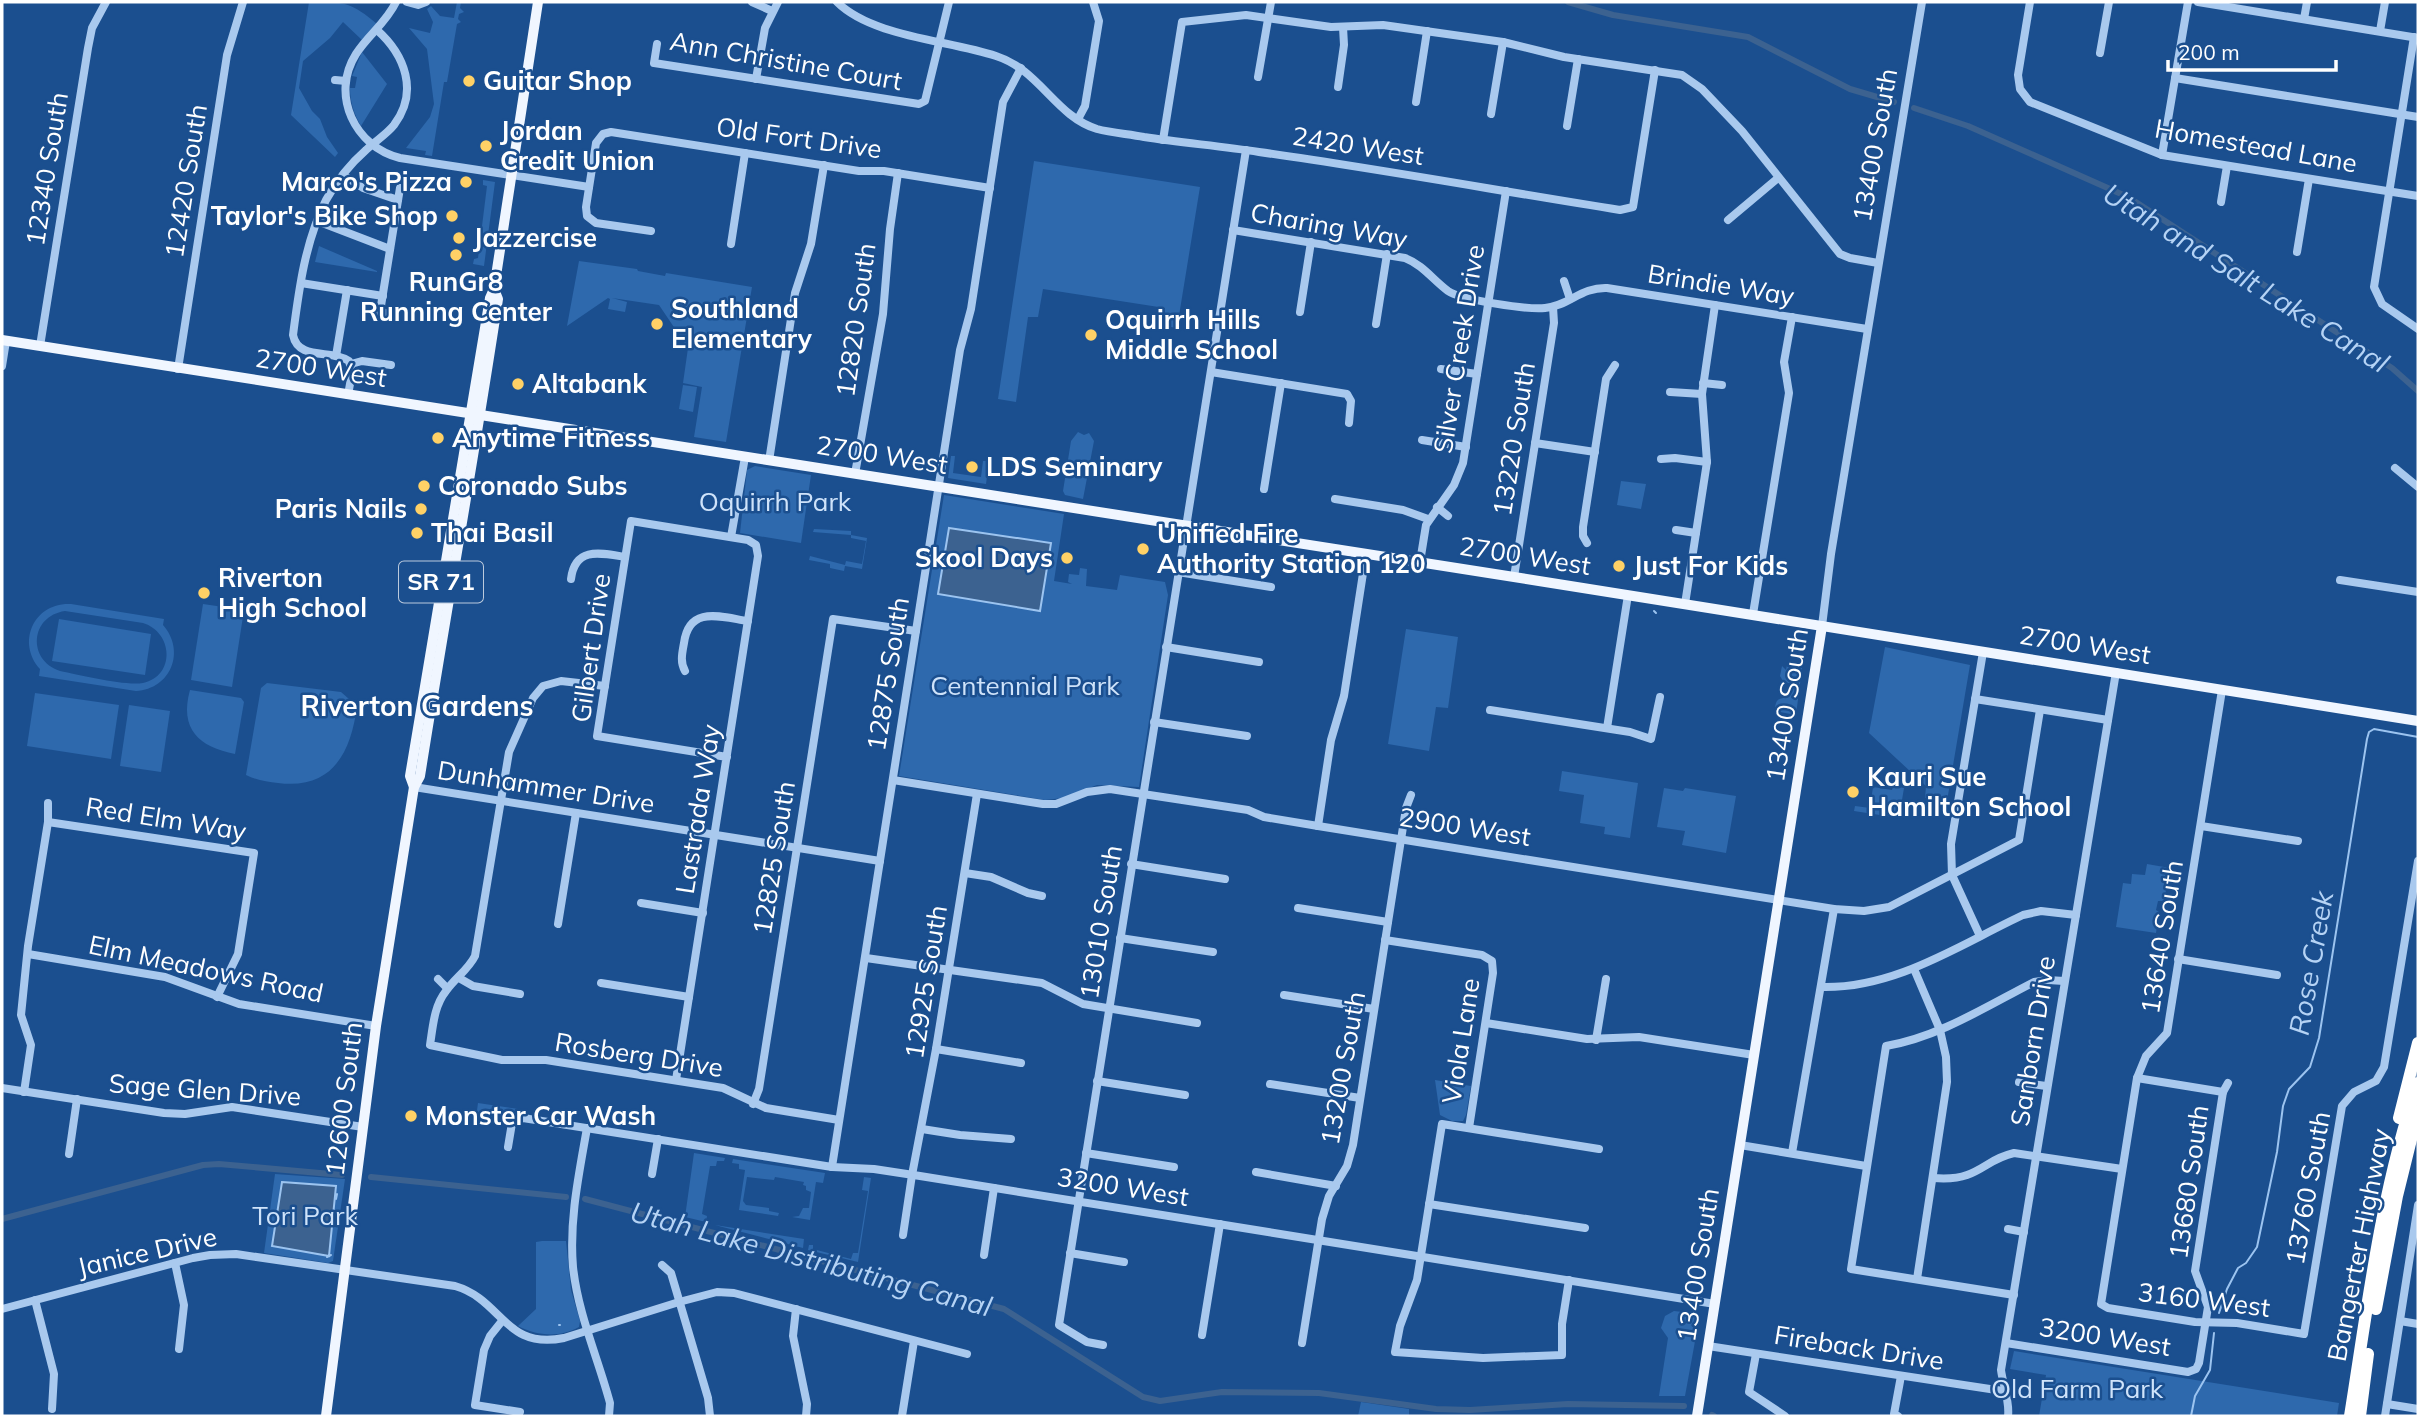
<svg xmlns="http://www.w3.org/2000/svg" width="2420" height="1418" font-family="Mulish,sans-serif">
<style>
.green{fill:#2e69ad;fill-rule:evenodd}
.water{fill:#3c6290;stroke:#9cc4f0;stroke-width:2}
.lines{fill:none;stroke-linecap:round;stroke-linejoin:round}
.stream{stroke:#9cc4f0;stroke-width:2}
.canal{stroke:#3c6290;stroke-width:6}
.minor{stroke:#a9c9ee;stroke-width:8}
.major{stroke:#f0f6ff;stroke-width:10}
.highway{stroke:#fff;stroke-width:12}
.poi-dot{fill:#ffd166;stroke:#1b4f8f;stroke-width:2.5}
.labels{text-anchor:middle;stroke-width:5;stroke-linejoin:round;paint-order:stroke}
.shield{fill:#1b4f8f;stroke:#bbcadd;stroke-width:2}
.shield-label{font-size:24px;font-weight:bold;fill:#fff}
.street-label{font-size:26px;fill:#fff;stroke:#1b4f8f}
.poi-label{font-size:26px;font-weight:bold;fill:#fff;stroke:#1b4f8f;text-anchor:start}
.park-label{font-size:26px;fill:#cfe3fa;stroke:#1b4f8f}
.water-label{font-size:28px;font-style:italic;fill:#b5d3f5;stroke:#1b4f8f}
.neighbourhood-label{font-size:28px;font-weight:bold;fill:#fff;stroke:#1b4f8f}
</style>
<rect width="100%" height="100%" fill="#1b4f8f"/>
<g class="green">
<path d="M309,2C343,2 350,1 377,24L362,40L343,22L330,38L303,61L299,88L312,111L320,119L327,137L338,153L335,157L291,115Z"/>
<polygon points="457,2 461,2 460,8 464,12 459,14 458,19 461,22 457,24 447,82 444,82 432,156 425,155 426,151 406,148 430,117 434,104 427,49 409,28 430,33 433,22 427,9 431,6 440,16 454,18"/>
<path d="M362,52L387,84L361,126C354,114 350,102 350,88H355L357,77L352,76Z"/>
<polygon points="1034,161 1200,187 1177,328 1164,326 1165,308 1043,289 1038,317 1028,317 1016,402 998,399"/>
<polygon points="483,180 495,182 484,266 473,264 474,259 478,258 487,186 483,185"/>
<polygon points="319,246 377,271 377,272 315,262"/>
<polygon points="579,261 637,269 638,271 665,276 666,273 752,287 726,442 694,437 702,387 683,383 688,348 659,305 612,298 627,302 625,312 608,309 610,299 608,298 567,326"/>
<polygon points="683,385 697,387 693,412 679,409"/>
<polygon points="1078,432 1084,435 1089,433 1094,441 1083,499 1065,495 1063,491 1071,441"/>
<polygon points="951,456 955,456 953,473 981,477 983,461 989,461 986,484 948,478"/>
<polygon points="755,466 811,475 801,543 740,533 747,470"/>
<polygon points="1621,481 1646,484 1641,509 1617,505"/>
<polygon points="944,495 1064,514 1054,581 1072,584 1068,582 1069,574 1079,575 1080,568 1087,569 1086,586 1117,590 1120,575 1165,582 1168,595 1139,787 1097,785 1063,798 1045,800 899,776"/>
<polygon points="814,529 851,531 851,535 867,538 862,569 845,566 844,571 830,568 830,564 809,560 810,556 845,565 846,561 862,564 866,541 851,538 851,535 813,532"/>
<path d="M71,604L164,619L163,625C186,651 171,689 136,691L39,676L40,669C16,642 34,602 71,604ZM65,611L143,623C173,632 176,676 143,683C124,686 80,675 60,671C27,660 30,616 65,611Z"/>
<polygon points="203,604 244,610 232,687 191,680"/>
<polygon points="59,619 151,634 145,675 52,661"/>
<polygon points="1406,629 1458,637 1448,708 1436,707 1429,751 1388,744"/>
<polygon points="1885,647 1970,665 1947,801 1925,798 1926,786 1869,733"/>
<path d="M1787,665L1802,668L1796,715L1780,712L1781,707L1775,708C1776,700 1778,698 1786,698L1792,690L1791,684L1783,681L1780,676L1782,666L1786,670Z"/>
<path d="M267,683L341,692L357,706C351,753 332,790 278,783C267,782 256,780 246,775L261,688Z"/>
<path d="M190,690L241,698L244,702L235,754C199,747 179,729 190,690Z"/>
<polygon points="35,693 119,705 111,759 27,746"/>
<polygon points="129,705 170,711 161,772 120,766"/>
<polygon points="1562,771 1638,783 1630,838 1604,834 1605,827 1580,823 1584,795 1559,791"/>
<polygon points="1893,786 1904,788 1899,818 1854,811 1855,806 1870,808 1873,787 1892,790"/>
<polygon points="1664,788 1683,791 1685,788 1736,796 1726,853 1682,845 1685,831 1657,827"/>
<polygon points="2147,864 2170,868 2164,901 2158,901 2156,910 2159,912 2156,933 2116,927 2123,883 2131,884 2132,874 2145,875"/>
<polygon points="1435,1080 1471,1086 1466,1115 1463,1121 1452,1121 1440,1115"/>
<polygon points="478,1103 525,1110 510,1117 505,1126 494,1121 476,1118"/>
<polygon points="694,1153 725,1158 724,1161 717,1161 716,1166 710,1166 702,1214 707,1216 706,1222 685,1217"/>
<polygon points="733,1159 825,1173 823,1183 816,1182 810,1220 792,1217 799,1216 803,1208 809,1208 811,1192 806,1190 806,1186 803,1185 804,1182 775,1177 774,1180 747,1177 743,1201 746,1205 769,1208 769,1211 779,1213 778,1216 739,1210 745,1170 739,1169 739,1164 732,1163"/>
<polygon points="275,1174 345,1179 333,1261 328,1263 264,1253"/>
<polygon points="864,1177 871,1178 858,1262 808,1250 809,1245 813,1245 813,1249 851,1259 853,1253 858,1253 868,1191 862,1190"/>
<polygon points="715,1225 804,1239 803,1248"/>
<path d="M542,1241H566L571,1290L580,1321L579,1327C560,1338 537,1336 518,1326L536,1309V1242Z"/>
<polygon points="1674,1311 1700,1314 1685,1396 1659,1396 1668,1338 1661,1328 1665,1316"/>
<polygon points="2014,1351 2339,1403 2337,1416 2039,1416 2046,1375 2010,1369"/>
<polygon points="1361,1402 1409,1409 1409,1416 1358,1416"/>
</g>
<g class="water">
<polygon points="949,528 1051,543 1040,611 938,594"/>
<polygon points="282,1182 336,1186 329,1256 272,1246"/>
</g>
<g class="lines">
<g class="stream">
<polyline points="1654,611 1656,613"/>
<polyline points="336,1199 337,1194"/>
<polyline points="327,1257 331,1255"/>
<polyline points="2219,1313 2227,1289 2238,1268 2246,1263 2257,1247 2277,1152 2283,1106 2289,1089 2310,1067 2319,1038 2367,739 2369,732 2374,729 2418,737"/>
<polyline points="559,1325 560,1325"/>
<polyline points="2191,1416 2195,1396 2210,1370 2214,1333"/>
</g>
<g class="canal">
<polyline points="1568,2 1613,15 1748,37 1850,89 1894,102"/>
<polyline points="1914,108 1968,126 2128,197 2392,368 2418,391"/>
<polyline points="371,1177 566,1197"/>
<polyline points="585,1199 1004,1309 1143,1397 1160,1401 1222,1392 1319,1393 1436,1409 1470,1410 1568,1404 1684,1406"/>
<polyline points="2,1219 203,1165 219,1164 342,1175"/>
<polyline points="1712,1415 1714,1416"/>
</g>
<g class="minor">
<path d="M396,2C386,23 368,35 356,54C330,95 355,147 400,158L589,187"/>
<polyline points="407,2 418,5 426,2"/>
<polyline points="752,2 772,11"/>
<path d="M837,2C872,37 948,40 996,56C1040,70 1055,116 1097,129C1112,133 1129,134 1144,137C1183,143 1221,146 1259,152C1380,169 1500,191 1620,210L1633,207L1655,70"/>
<polyline points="2030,2 2018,75 2020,89 2030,102 2162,155 2418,196"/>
<polyline points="2198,2 2418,38"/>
<polyline points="2304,19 2307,2"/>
<polyline points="2380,31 2385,2"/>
<polyline points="2414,37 2374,287 2382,304 2418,329"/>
<polyline points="657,44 654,63 919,104 925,101 949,2"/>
<polyline points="2100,53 2109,2"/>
<polyline points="1258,77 1271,2"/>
<polyline points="2175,78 2418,117"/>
<polyline points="756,79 765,28 778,2"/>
<polyline points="335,80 346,81"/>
<polyline points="1338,87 1344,45 1343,27"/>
<polyline points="1416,102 1427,31"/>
<polyline points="1491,114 1503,42"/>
<polyline points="1078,119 1085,106 1099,21 1093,2"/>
<polyline points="1567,126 1578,59"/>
<polyline points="1163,140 1182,22 1246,15 1331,27 1383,25 1503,42 1564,57 1682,75 1702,89 1742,131 1840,254 1850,258 1878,263"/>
<polyline points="2162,155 2188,2"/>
<polyline points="343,175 363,188 398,200"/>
<polyline points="2221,202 2227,166"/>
<polyline points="1728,220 1778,178"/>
<polyline points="317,221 390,249"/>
<path d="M1233,230L1405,258C1423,265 1433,280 1448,291C1461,300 1529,310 1545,308C1569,306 1581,287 1607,288L1867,329"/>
<polyline points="651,231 596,223 587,216 586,207 596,143 603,134 611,132 859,171 884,171 990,188"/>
<polyline points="731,244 745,153"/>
<polyline points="2297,252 2309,179"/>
<polyline points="1564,281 1570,299"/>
<polyline points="301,283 383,296"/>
<polyline points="1300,312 1311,242"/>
<polyline points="397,315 380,312 400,188"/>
<polyline points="1376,324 1387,254"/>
<polyline points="40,346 88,48 92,28 106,2"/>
<polyline points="336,356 347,290"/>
<polyline points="351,364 362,361 391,365"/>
<polyline points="2,366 6,341"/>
<polyline points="178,369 227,55 243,2"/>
<polyline points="1441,369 1477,374"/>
<polyline points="1211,372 1347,394 1351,401 1349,423"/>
<polyline points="1703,383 1722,385"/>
<polyline points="1670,392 1702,394"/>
<path d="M348,395L352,373L349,361C332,349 298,361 293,335C299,289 305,242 326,200C336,182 350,164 366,150C375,141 386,135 394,125C419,92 405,55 377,30"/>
<polyline points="1422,440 1466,447"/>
<polyline points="1535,443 1595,452"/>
<polyline points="1661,459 1675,458 1707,462"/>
<polyline points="769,461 795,293 811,244 824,165"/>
<polyline points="2395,468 2418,487"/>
<polyline points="855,474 883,314 890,229 898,173"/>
<polyline points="1264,489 1281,383"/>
<polyline points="1335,499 1403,510 1428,519"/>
<polyline points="1437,507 1448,516"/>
<polyline points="1676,530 1696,533"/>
<polyline points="731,537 745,457"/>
<polyline points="1587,543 1583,536 1583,527 1606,379 1615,365"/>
<polyline points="1420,562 1426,525 1454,485 1463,463 1506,191"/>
<polyline points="1178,572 1271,587"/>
<polyline points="1514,577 1554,323 1553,307"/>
<path d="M571,579C575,546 601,553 625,557"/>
<polyline points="2340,580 2418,592"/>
<polyline points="1685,604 1707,462 1702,394 1715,305"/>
<polyline points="1753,614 1789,393 1784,362 1792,317"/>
<polyline points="1822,626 1831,554 1922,2"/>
<polyline points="1166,647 1259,662"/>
<path d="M685,671C680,662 682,654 684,643C689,605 721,617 748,621"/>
<path d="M605,686L561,681L543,686L533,698L509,752L475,956C468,970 455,978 446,991C434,1006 433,1026 430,1045L502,1060H546L723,1088L766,1108L839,1120"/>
<polyline points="2222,690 2167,1033 2146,1056 2137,1078 2101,1304 2108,1308 2195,1322 2237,1323 2304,1334 2342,1106 2354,1092 2376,1081 2384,1067 2418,861"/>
<polyline points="1975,699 2108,720"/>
<polyline points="1490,710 1630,732 1651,739 1660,697"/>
<polyline points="1154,722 1247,736"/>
<polyline points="1607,728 1628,595"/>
<polyline points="893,780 1043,804 1056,804 1087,792 1110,789 1248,810 1264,817 1318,826 1834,909 1864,911 1889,907 2019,840 2040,710"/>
<polyline points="414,787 880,861"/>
<polyline points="48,822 254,853 238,954 217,997"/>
<polyline points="1318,826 1331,740 1344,696 1366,554"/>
<polyline points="2201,826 2298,841"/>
<polyline points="1131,864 1225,879"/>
<polyline points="965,873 991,877 1028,893 1042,896"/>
<polyline points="641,903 703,913"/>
<polyline points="1298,908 1388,922"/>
<polyline points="558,924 576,813"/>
<polyline points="1980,936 1952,875 1951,844 1983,652"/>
<polyline points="1120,938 1213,952"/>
<polyline points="1385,940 1482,955 1492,961 1493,973 1469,1128"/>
<polyline points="28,954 165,977 239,1004 376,1026"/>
<polyline points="866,958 1042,983 1083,1004 1197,1023"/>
<polyline points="2178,959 2277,975"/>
<polyline points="1914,969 1940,1030 1946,1057 1947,1082 1917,1279"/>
<polyline points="459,978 473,986 520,994"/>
<polyline points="438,979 447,988"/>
<polyline points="601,983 689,997"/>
<path d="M1821,987C1895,989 1959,945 2023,915L2041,911L2076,915"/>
<polyline points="1284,995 1374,1009"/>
<polyline points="1486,1023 1587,1039 1639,1037 1754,1055"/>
<polyline points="1596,1040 1606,979"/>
<polyline points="936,1049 1021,1063"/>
<polyline points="2137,1078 2223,1092"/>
<polyline points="676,1080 758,556 756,545 748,540 631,521 597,736 727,757"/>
<polyline points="1097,1081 1185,1095"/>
<polyline points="2019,1082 2046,1086"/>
<polyline points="1270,1084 1360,1098"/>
<polyline points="2,1088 164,1113 185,1114 232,1107 363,1127"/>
<polyline points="24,1092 31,1045 21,1015 28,946 48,822 48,803"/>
<polyline points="753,1104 759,1089 833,619 916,631"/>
<path d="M587,1128C579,1174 569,1220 573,1267C578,1314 598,1358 610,1403L609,1416"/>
<polyline points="922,1129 960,1135 1011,1139"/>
<polyline points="1740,1145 1866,1166"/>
<polyline points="508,1147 512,1123 523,1118 832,1167 874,1169 920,1176 1715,1304"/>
<polyline points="1086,1153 1174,1167"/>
<polyline points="1792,1153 1834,909"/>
<polyline points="69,1154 77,1099"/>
<polyline points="832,1167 960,350 971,309 1003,102 1021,68"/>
<polyline points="1256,1172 1336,1186"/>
<polyline points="652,1174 658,1139"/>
<path d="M1933,1178C1946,1179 1956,1179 1967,1175C1986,1168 1992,1158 2014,1153L2122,1169"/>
<polyline points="1429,1204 1585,1228"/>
<polyline points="2008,1229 2024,1232"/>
<polyline points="903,1235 912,1175 936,1049 977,794"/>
<polyline points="1070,1253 1124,1262"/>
<polyline points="984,1255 994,1188"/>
<polyline points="175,1263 184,1305 179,1349"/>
<polyline points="662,1265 671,1273 708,1398 710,1416"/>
<polyline points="1569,1280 1562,1324 1562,1355 1483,1358 1395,1352 1400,1326 1417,1280 1442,1124 1599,1149"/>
<path d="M2014,1295L1851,1269L1886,1046C1939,1037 1987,1006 2034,982L2048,980L2064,981"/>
<polyline points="35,1300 54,1374 52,1409"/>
<path d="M2,1309L193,1258L210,1255L236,1254L455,1286C503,1300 504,1350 564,1338L679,1302L717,1292L734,1293L967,1354"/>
<polyline points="796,1309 793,1336 807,1404 806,1416"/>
<polyline points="502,1321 490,1336 484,1350 475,1405 520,1412"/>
<polyline points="2400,1321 2418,1324"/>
<polyline points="1202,1335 1220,1224"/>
<polyline points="1302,1343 1322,1219 1329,1196 1347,1166 1353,1145 1406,808 1411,795"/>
<polyline points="2006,1343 2188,1372 2196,1369 2199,1363 2208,1307 2195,1271 2223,1092 2228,1083"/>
<polyline points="1103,1345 1087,1342 1059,1325 1246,150"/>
<polyline points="1708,1346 2003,1391"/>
<polyline points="1756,1354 1749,1392 1785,1416"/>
<polyline points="2387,1404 2418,1409"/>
<polyline points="902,1416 914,1341"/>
<polyline points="1898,1416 1894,1414 1901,1376"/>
<path d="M2008,1416C2010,1402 2003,1385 2001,1370L2116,672"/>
<polyline points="2385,1416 2418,1205"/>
</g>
<g class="major">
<polyline points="2,340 1514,577 2418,721"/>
<polyline points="414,787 410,776 490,298 494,289 538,2"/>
<path d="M326,1416L376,1026L414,787L420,776C445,617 474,459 498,299L494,289"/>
<polyline points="1697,1416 1822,626"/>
</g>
<g class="highway">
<polyline points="2399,1118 2418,1043"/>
<polyline points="2376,1309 2397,1196 2418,1111"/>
<path d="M2350,1416C2368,1304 2381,1191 2418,1083"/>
<polyline points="2360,1416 2368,1354"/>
</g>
</g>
<g class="poi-dot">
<circle cx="469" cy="81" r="7"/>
<circle cx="486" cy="146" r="7"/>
<circle cx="466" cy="182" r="7"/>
<circle cx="452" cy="216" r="7"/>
<circle cx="459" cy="238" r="7"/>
<circle cx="456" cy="255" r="7"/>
<circle cx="657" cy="324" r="7"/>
<circle cx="1091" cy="335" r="7"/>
<circle cx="518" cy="384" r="7"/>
<circle cx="438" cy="438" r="7"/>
<circle cx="972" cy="467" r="7"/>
<circle cx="424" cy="486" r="7"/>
<circle cx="421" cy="509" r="7"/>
<circle cx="417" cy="533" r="7"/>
<circle cx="1143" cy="549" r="7"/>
<circle cx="1067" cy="558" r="7"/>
<circle cx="1619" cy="566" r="7"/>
<circle cx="204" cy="593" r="7"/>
<circle cx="1853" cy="792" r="7"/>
<circle cx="411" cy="1116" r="7"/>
</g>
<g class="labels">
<rect class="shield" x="399" y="561.5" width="84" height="41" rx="5"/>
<g class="shield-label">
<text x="441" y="590">SR 71</text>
</g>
<g class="street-label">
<text transform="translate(786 61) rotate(10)" y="9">Ann Christine Court</text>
<text transform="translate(799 138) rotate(8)" y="9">Old Fort Drive</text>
<text transform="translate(1875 145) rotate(-80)" y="9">13400 South</text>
<text transform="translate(1358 146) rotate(9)" y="9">2420 West</text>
<text transform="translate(2256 146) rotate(10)" y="9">Homestead Lane</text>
<text transform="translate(47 169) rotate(-81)" y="9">12340 South</text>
<text transform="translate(186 181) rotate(-81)" y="9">12420 South</text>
<text transform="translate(1329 226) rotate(10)" y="9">Charing Way</text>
<text transform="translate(1721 285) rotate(9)" y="9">Brindie Way</text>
<text transform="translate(856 320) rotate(-82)" y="9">12820 South</text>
<text transform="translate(1459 349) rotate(-81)" y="9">Silver Creek Drive</text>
<text transform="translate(321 368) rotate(9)" y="9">2700 West</text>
<text transform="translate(1514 439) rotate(-81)" y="9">13220 South</text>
<text transform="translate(882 455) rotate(9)" y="9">2700 West</text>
<text transform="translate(1525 556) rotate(9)" y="9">2700 West</text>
<text transform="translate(2085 645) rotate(9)" y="9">2700 West</text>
<text transform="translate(591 648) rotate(-82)" y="9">Gilbert Drive</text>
<text transform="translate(888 674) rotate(-81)" y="9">12875 South</text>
<text transform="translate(1787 705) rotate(-81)" y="9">13400 South</text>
<text transform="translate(546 787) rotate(9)" y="9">Dunhammer Drive</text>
<text transform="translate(698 809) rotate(-81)" y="9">Lastrada Way</text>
<text transform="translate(166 819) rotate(9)" y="9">Red Elm Way</text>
<text transform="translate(1465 827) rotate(9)" y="9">2900 West</text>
<text transform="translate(774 858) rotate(-81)" y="9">12825 South</text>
<text transform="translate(1101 922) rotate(-81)" y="9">13010 South</text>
<text transform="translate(2162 937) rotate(-81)" y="9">13640 South</text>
<text transform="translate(206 969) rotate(12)" y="9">Elm Meadows Road</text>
<text transform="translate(926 982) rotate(-81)" y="9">12925 South</text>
<text transform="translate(1461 1041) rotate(-81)" y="9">Viola Lane</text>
<text transform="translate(2033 1041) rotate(-81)" y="9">Sanborn Drive</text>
<text transform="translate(639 1055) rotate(9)" y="9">Rosberg Drive</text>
<text transform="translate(1343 1068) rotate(-80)" y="9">13200 South</text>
<text transform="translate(205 1090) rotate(4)" y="9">Sage Glen Drive</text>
<text transform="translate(344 1099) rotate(-83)" y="9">12600 South</text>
<text transform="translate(2189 1182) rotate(-82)" y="9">13680 South</text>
<text transform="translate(1123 1187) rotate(9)" y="9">3200 West</text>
<text transform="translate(2308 1188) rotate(-80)" y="9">13760 South</text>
<text transform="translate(2359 1245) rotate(-79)" y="9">Bangerter Highway</text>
<text transform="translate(147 1252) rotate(-13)" y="9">Janice Drive</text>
<text transform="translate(1698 1265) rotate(-81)" y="9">13400 South</text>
<text transform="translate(2204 1300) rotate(7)" y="9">3160 West</text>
<text transform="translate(2105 1337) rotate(9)" y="9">3200 West</text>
<text transform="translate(1859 1348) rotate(9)" y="9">Fireback Drive</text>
</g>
<g class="poi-label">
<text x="483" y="90">Guitar Shop</text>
<text x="500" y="140">Jordan<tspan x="500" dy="30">Credit Union</tspan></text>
<text x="452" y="191" text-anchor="end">Marco's Pizza</text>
<text x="438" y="225" text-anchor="end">Taylor's Bike Shop</text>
<text x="473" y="247">Jazzercise</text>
<text x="456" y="291" text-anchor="middle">RunGr8<tspan x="456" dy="30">Running Center</tspan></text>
<text x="671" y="318">Southland<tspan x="671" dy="30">Elementary</tspan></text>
<text x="1105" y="329">Oquirrh Hills<tspan x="1105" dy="30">Middle School</tspan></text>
<text x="532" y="393">Altabank</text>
<text x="452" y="447">Anytime Fitness</text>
<text x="986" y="476">LDS Seminary</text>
<text x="438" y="495">Coronado Subs</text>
<text x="407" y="518" text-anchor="end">Paris Nails</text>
<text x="431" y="542">Thai Basil</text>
<text x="1157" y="543">Unified Fire<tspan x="1157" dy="30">Authority Station 120</tspan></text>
<text x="1053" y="567" text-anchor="end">Skool Days</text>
<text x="1633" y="575">Just For Kids</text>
<text x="218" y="587">Riverton<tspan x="218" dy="30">High School</tspan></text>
<text x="1867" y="786">Kauri Sue<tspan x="1867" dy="30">Hamilton School</tspan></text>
<text x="425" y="1125">Monster Car Wash</text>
</g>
<g class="park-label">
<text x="775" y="511">Oquirrh Park</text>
<text x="1025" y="695">Centennial Park</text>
<text x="305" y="1225">Tori Park</text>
<text x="2077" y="1398">Old Farm Park</text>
</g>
<g class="water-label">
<text transform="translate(2246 278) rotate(32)" y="10">Utah and Salt Lake Canal</text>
<text transform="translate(2311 963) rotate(-80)" y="10">Rose Creek</text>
<text transform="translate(811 1259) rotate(15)" y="10">Utah Lake Distributing Canal</text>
</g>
<g class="neighbourhood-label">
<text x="417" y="716">Riverton Gardens</text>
</g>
</g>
<rect width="2420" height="1418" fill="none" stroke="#ffffff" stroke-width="7"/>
<path d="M2168 60v10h168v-10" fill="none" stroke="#ffffff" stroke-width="3.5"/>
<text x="2178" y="60" font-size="21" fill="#ffffff" stroke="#1b4f8f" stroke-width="5" paint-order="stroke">200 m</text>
</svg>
